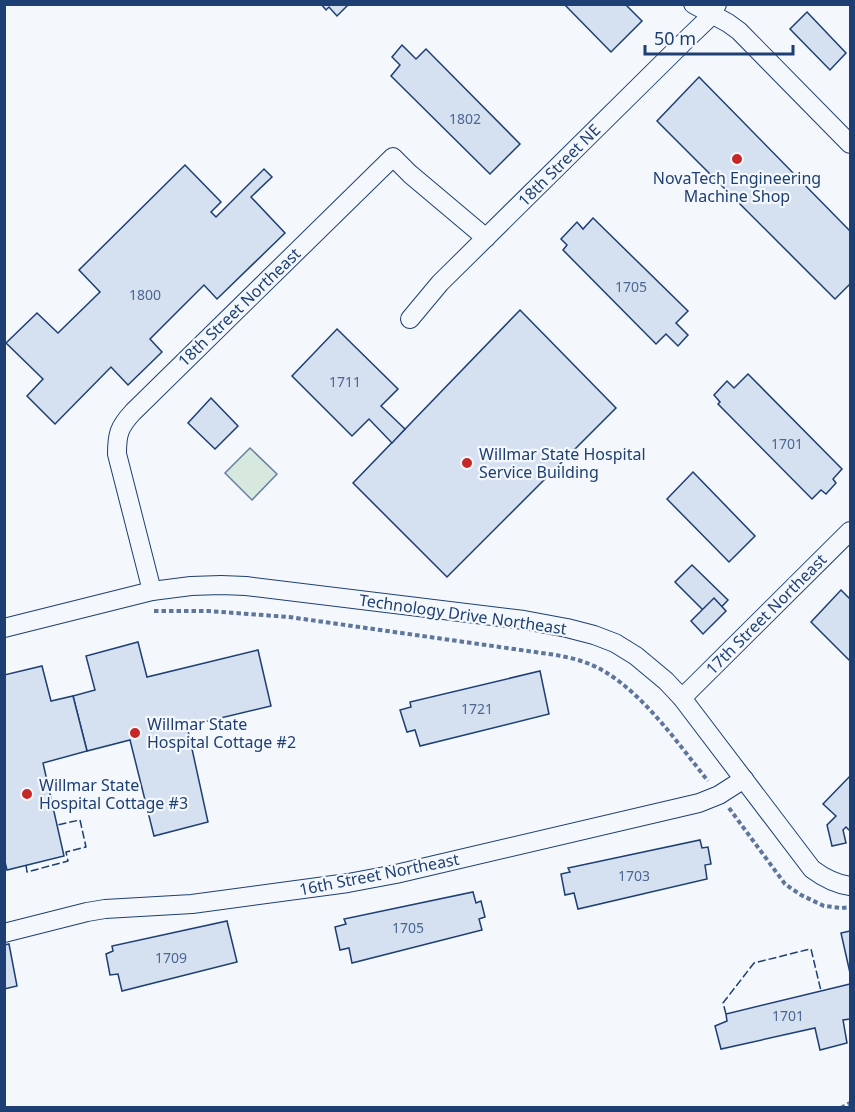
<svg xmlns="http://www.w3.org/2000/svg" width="855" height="1112" font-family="'Noto Sans',sans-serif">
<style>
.park{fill:#d7e8df;stroke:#687fa3;stroke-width:1.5}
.building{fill:#d5e0f0;stroke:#1d3f73;stroke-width:1.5}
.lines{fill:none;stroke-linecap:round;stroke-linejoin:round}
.street-casing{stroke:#1d3f73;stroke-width:20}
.path{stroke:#5e769c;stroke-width:4;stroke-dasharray:4.5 3;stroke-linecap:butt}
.street{stroke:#f4f7fb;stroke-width:18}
.fence{stroke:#1d3f73;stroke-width:1.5;stroke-dasharray:8 3;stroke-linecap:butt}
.poi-dot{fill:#c62828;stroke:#f4f7fb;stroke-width:2}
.labels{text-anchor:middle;stroke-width:4.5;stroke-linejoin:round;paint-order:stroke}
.number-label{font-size:14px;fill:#4b6792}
.street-label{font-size:16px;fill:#1d3f73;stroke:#f4f7fb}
.poi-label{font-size:16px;fill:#1d3f73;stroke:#f4f7fb;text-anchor:start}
</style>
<rect width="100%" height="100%" fill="#f4f7fb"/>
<polygon class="park" points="250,448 277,474 252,500 225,473"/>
<g class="building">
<polygon points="321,4 349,4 337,16 329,7 326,10"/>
<polygon points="564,4 625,4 642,21 611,52"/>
<polygon points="807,12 846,53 830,70 790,29"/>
<polygon points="402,45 416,59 426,49 520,144 490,174 391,76 400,65 392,57"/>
<polygon points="699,77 850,231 850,284 835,299 657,121"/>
<polygon points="185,165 221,202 211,212 216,217 264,169 272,177 251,197 285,233 217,299 204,285 150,339 162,352 128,385 111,367 55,424 27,396 43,379 6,343 37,313 58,333 100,292 79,270"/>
<polygon points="593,218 688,311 676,323 688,335 678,346 666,334 656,344 563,250 567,245 561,239 577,222 583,229"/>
<polygon points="520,310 616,408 447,577 353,483"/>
<polygon points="337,329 398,389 381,406 405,429 392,443 369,419 352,436 292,376"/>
<polygon points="748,374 842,469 833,479 836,483 826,494 821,490 812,499 718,404 720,402 714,395 727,381 734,388"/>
<polygon points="211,398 238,426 215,449 188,423"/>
<polygon points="693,472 755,536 729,562 667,499"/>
<polygon points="692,565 728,600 711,618 675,582"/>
<polygon points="841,590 850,599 850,661 811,622"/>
<polygon points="714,598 726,611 703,634 691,621"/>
<polygon points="138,642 147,677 258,650 271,706 187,726 208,822 154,836 130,740 87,751 73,696 95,690 86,656"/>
<polygon points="42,666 51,701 73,696 87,751 43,763 64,856 7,870 4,858 4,675"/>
<polygon points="540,671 549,714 420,746 415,730 407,732 400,710 411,707 410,702"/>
<polygon points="850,776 850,831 846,827 843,830 846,843 832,846 827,825 836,816 823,804"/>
<polygon points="700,840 702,848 708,847 711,864 705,865 707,879 578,909 574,893 565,895 561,874 570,872 568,868"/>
<polygon points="473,892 476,903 481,901 485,917 479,919 482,930 352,963 349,948 340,950 335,927 346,924 344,919"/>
<polygon points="227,921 237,962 122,991 118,974 110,975 106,954 113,951 112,946"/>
<polygon points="850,931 850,973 841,933"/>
<polygon points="9,944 17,986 4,989 4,945"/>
<polygon points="850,984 850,1019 843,1020 847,1043 820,1050 815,1028 721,1049 715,1026 727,1021 726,1014"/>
</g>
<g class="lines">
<g class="street-casing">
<g id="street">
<polyline points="693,4 728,23 739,31 850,144"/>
<polyline points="410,319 440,283 690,36 712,15 717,4"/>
<path d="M152,591L117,454C117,434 119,427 133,412L393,157L410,174L486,238"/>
<path d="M4,628L152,591L191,586L221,585L246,586L524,620L567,628L594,635L615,643L636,656L666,681L682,698L812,869C824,878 835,884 850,886"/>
<polyline points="682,698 850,531"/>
<polyline points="4,933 87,912 105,909 192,904 348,883 396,874 699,803 719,795 744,779"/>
</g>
</g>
<g class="path">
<path d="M154,611H208L289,617L556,655C566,657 577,659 587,663C635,681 676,741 708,781"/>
<polyline points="729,808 785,884 801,895 824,906 842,908 850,907"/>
<polyline points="841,1108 850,1103"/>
</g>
<use href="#street" class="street"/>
<g class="fence">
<polyline points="26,865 27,872 68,861 66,852 86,847 80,820 57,825"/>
<polyline points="726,1014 723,1003 754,963 806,950 811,949 821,991"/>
</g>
</g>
<g class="poi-dot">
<circle cx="737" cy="159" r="6"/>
<circle cx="467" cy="463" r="6"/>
<circle cx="135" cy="733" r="6"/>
<circle cx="27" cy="794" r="6"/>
</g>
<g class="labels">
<g class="number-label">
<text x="465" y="124">1802</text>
<text x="631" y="292">1705</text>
<text x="145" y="300">1800</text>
<text x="345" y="387">1711</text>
<text x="787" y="449">1701</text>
<text x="477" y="714">1721</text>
<text x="634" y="881">1703</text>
<text x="408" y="933">1705</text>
<text x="171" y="963">1709</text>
<text x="788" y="1021">1701</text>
</g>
<g class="street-label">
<text transform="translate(559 165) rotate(-45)" y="6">18th Street NE</text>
<text transform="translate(239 307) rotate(-44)" y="6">18th Street Northeast</text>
<text transform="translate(463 614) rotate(8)" y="6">Technology Drive Northeast</text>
<text transform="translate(766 614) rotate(-45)" y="6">17th Street Northeast</text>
<text transform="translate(379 874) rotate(-11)" y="6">16th Street Northeast</text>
</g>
<g class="poi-label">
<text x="737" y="184" text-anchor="middle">NovaTech Engineering<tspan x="737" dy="18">Machine Shop</tspan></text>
<text x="479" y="460">Willmar State Hospital<tspan x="479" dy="18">Service Building</tspan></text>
<text x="147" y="730">Willmar State<tspan x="147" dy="18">Hospital Cottage #2</tspan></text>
<text x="39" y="791">Willmar State<tspan x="39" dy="18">Hospital Cottage #3</tspan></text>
</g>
</g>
<rect width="855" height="1112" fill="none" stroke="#1d3f73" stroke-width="12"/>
<path d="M645 45v9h148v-9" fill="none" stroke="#1d3f73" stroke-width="3"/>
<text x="654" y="45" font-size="18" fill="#1d3f73" stroke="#f4f7fb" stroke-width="4.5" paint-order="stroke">50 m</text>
</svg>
